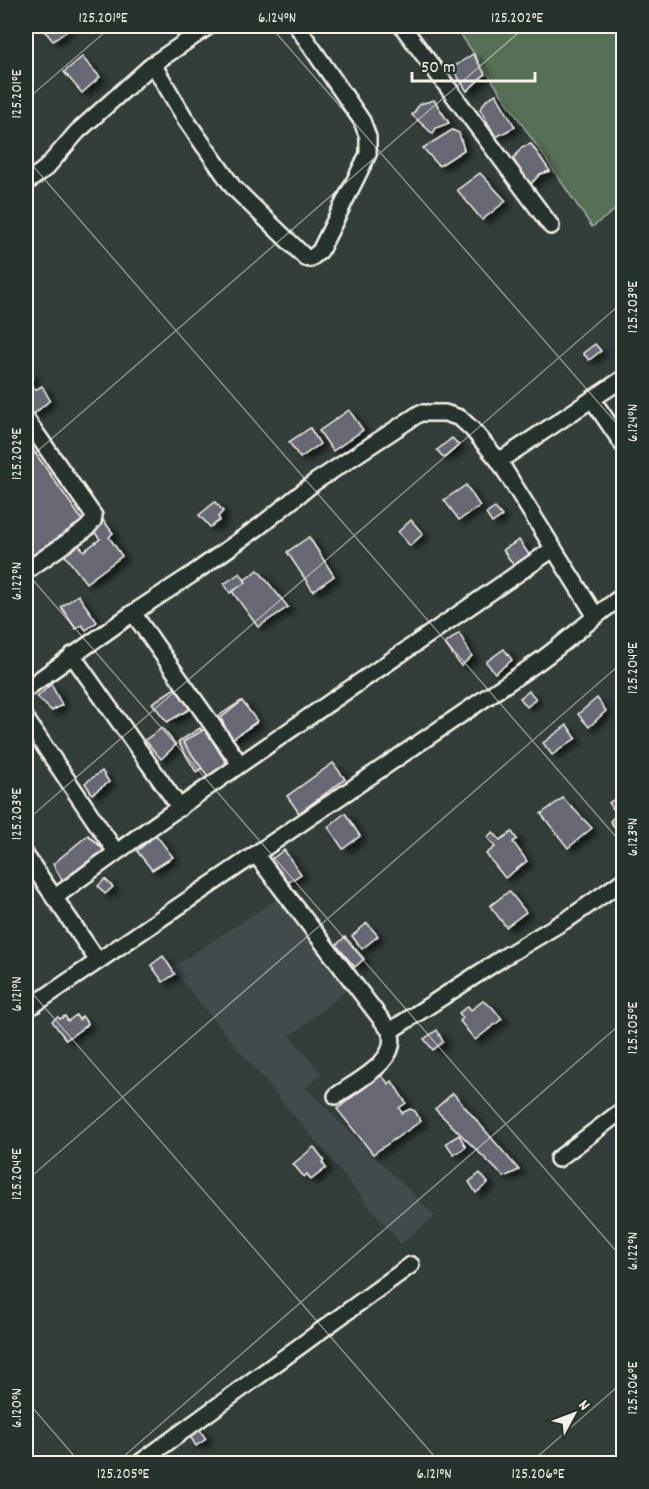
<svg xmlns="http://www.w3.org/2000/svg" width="649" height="1489" font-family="Dekko,sans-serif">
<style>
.built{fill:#434b4c}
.green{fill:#546f56;stroke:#a4b09f;stroke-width:1.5}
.building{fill:#686874;stroke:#f4f1e8;stroke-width:1.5;filter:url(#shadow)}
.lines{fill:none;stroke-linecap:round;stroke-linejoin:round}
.minor-casing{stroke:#f4f1e8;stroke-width:20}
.minor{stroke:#26332d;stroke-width:15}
.ticks{fill:none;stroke:#f4f1e8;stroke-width:1.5;stroke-opacity:0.45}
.neatline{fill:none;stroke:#f4f1e8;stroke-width:2}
.ticks-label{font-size:15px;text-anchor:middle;fill:#f4f1e8}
</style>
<defs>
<filter id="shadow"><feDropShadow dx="6" dy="4" stdDeviation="3" flood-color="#0009"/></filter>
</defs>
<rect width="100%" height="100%" fill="#333e3b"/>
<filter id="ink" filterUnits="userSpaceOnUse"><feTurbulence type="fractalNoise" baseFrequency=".0167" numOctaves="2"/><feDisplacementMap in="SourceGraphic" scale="12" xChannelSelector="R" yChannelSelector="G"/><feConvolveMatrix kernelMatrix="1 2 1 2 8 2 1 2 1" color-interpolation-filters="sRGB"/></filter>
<g filter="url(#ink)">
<polygon class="built" points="279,898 347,990 290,1036 321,1073 306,1088 435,1216 401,1244 171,968"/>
<polygon class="green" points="455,26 623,26 623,204 592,227"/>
<g class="building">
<polygon points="50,26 63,26 67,31 53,41 44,30"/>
<polygon points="473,54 485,74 467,91 452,68"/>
<polygon points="82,57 100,77 82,93 64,72"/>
<polygon points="496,94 515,127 496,137 480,109 487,99"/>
<polygon points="434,100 449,123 436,128 433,134 412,115 420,104"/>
<polygon points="452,130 459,133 464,150 439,166 423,148"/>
<polygon points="531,144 550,171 540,174 530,185 513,159 522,147"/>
<polygon points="480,173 506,201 482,220 457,190"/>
<polygon points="595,344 601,351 589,360 583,353"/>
<polygon points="26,370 33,375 30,383 35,390 42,386 50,400 33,415 26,406"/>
<polygon points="349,410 363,430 333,451 319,431"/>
<polygon points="310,428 320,444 300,458 289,442"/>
<polygon points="452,438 459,445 444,458 437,450"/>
<polygon points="31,447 85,524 26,566 26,451"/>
<polygon points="466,485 480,506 459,520 444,500"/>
<polygon points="215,502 223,511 218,517 220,520 210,527 199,515"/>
<polygon points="495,508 502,516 492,523 486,514"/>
<polygon points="103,520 113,533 109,537 122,556 86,583 63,553 77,543 84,551 100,539 91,528"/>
<polygon points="411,520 423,534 410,546 398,532"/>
<polygon points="309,537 334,576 313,591 287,552"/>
<polygon points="519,540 530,556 514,566 503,550"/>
<polygon points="258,570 288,607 258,627 231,590"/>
<polygon points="240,573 246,582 230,593 224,584"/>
<polygon points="78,595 97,622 86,630 82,625 76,629 61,607"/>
<polygon points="459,633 472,656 461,666 445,644"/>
<polygon points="504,649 512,660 495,673 486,662"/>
<polygon points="51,684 62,705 52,711 37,697"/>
<polygon points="175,688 190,709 167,722 152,703"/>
<polygon points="529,691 536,699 527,707 520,698"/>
<polygon points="597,698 606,711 589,727 578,714"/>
<polygon points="241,701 256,723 231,739 217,717"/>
<polygon points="242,701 257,721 231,740 221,718"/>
<polygon points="567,725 576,738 552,755 543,743"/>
<polygon points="162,728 176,745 161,759 145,740"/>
<polygon points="200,728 219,758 196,772 178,742"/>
<polygon points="205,729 228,766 212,782 183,742"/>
<polygon points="333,763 345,779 299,813 287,796"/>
<polygon points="102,771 109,782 92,794 85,783"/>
<polygon points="624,792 624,840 610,821 617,814 609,803"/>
<polygon points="563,798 592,828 568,848 541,814"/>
<polygon points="345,813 360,836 343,849 328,827"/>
<polygon points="493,832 500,840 512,832 517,839 513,842 527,861 505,878 486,854 495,847 487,837"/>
<polygon points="88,835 105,851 63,882 53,864"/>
<polygon points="156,835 173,857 152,870 137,851"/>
<polygon points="284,850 301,874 286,884 269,861"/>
<polygon points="105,879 113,887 105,894 98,886"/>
<polygon points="509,891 526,912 506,927 490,906"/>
<polygon points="367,923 378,936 362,949 352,936"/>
<polygon points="345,937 364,959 355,967 336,945"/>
<polygon points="163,956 175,974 163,982 151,965"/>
<polygon points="483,1001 492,1007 502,1019 475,1040 460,1021 463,1018 459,1013 468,1006 471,1010"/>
<polygon points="76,1015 79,1020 82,1016 88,1024 66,1040 52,1021 58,1017 60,1019 65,1016 68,1021"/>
<polygon points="437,1030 443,1042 433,1050 424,1039"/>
<polygon points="381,1075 389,1084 392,1081 406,1103 399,1108 402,1113 410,1109 415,1111 421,1121 373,1154 337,1109"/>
<polygon points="453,1093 519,1170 504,1177 435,1109"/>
<polygon points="459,1135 466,1147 454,1155 446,1143"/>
<polygon points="314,1147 324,1160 322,1162 326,1168 311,1180 307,1174 304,1177 293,1164"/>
<polygon points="480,1173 488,1183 476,1193 469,1182"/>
<polygon points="198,1427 206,1439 196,1446 188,1433"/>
</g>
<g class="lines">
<g class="minor-casing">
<g id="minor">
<polyline points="402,26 551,226"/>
<polyline points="153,64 186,120 233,187 306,258 310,259 320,251 368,154 368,137 362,121 297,26"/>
<polyline points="26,183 46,168 77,132 153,64 209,26"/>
<polyline points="592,399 624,446"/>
<polyline points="26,419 94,516 93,521 86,529 26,571"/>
<polyline points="499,461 624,378"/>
<polyline points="133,613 240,764"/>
<polyline points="72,655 180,808"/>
<polyline points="26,689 133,613 191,575 260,526 315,482 420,413 445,413 460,418 472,429 499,461 595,615"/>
<polyline points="26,719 116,852"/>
<path d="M256,855L390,1031C401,1061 356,1081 336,1096"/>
<polyline points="26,856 98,961"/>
<path d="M54,898C217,777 386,665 553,549"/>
<path d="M26,1010C194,894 364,780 534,665C565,644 592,617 624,595"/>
<polyline points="390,1031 504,957 571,917 624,880"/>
<polyline points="558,1159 624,1109"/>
<polyline points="138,1464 411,1265"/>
</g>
</g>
<use href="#minor" class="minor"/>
</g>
</g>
<path class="ticks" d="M270,26L624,432M26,100L112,26M26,158L624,846M26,461L526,26M26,572L624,1260M26,821L624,301M26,986L441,1464M26,1181L624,661M26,1400L81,1464M115,1464L624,1021M529,1464L624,1381"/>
<rect width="649" height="1489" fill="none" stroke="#26332d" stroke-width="66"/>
<g transform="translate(574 1414) rotate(49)" stroke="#26332d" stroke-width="4.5" paint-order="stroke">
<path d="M0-4.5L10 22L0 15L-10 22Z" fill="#f4f1e8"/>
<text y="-9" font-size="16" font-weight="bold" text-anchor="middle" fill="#f4f1e8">N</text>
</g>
<path d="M412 72v9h123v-9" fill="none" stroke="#f4f1e8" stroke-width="3"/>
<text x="421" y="72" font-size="18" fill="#f4f1e8" stroke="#26332d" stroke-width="4.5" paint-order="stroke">50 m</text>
<rect x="33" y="33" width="583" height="1423" class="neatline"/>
<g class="ticks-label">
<text x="103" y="22">125.201°E</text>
<text x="277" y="22">6.124°N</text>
<text x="517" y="22">125.202°E</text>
<text transform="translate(16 94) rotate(-90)" y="5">125.201°E</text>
<text transform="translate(632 307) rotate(-90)" y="5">125.203°E</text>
<text transform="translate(632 423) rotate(-90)" y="5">6.124°N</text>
<text transform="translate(16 454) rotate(-90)" y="5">125.202°E</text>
<text transform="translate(16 581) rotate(-90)" y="5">6.122°N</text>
<text transform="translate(632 668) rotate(-90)" y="5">125.204°E</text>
<text transform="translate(16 814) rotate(-90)" y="5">125.203°E</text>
<text transform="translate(632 837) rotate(-90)" y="5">6.123°N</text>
<text transform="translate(16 994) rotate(-90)" y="5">6.121°N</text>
<text transform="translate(632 1028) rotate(-90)" y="5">125.205°E</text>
<text transform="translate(16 1174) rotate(-90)" y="5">125.204°E</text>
<text transform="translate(632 1251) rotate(-90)" y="5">6.122°N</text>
<text transform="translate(632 1388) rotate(-90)" y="5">125.206°E</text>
<text transform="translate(16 1408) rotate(-90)" y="5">6.120°N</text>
<text x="123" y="1478">125.205°E</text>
<text x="434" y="1478">6.121°N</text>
<text x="538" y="1478">125.206°E</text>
</g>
</svg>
